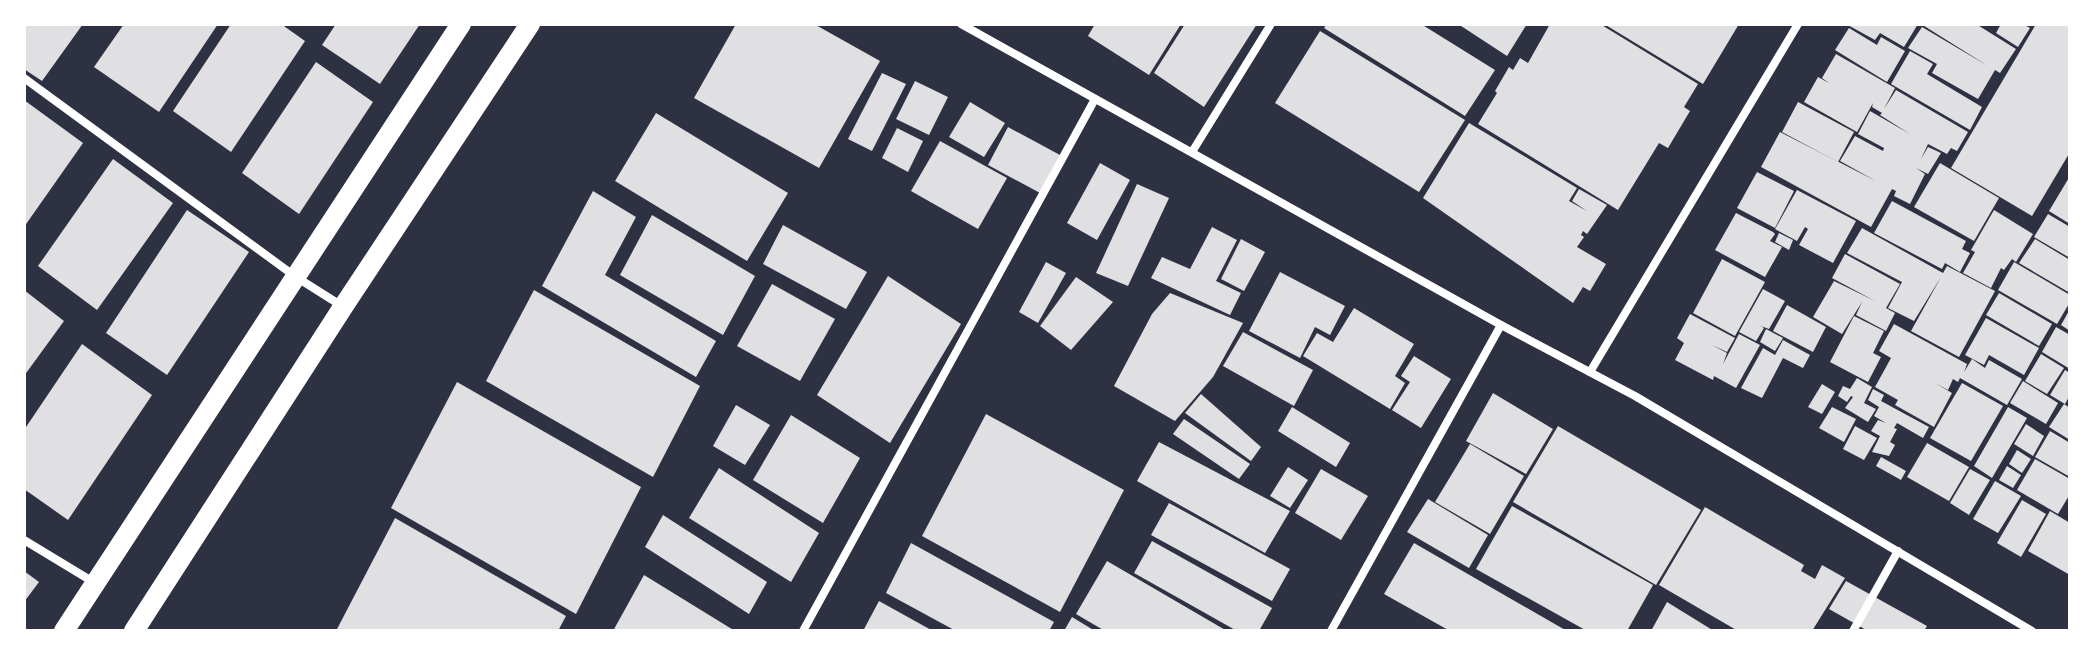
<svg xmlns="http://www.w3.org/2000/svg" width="2094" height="655" font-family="'Titillium Web',sans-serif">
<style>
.building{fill:#e0e0e3}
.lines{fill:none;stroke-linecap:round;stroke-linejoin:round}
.minor{stroke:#fff;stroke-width:8}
.primary{stroke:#fff;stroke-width:20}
</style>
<rect width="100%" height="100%" fill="#2d3142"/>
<g class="building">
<polygon points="24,24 83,24 42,81 24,69"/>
<polygon points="124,24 218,24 159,112 94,67"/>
<polygon points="231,24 281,24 305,41 231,152 173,111"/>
<polygon points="336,24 420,24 380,84 322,45"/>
<polygon points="736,24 814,24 880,61 819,168 694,98"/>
<polygon points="1095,24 1181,24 1149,75 1088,36"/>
<polygon points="1185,24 1257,24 1204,107 1154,73"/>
<polygon points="1327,24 1421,24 1495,70 1465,116 1324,28"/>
<polygon points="1458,24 1527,24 1507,56"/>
<polygon points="1550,24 1600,24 1698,84 1684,107 1690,111 1668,148 1659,143 1618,210 1478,124 1497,93 1495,91 1509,67 1513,70 1520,58 1528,63"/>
<polygon points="1604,24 1739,24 1703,84"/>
<polygon points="1846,24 1918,24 1904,47 1880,33 1875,40"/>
<polygon points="1921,24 1976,24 2016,49 2000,73 1995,70 1978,99 1932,73 1937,64 1908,48 1922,27 1988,66"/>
<polygon points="2001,24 2023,24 2030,28 2018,47 1996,33"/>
<polygon points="2036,24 2070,24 2070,152 2032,216 1951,168"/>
<polygon points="1849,28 1877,45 1881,37 1905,51 1887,82 1835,50"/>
<polygon points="1320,31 1465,120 1419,192 1275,103"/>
<polygon points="1910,51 1933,64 1927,74 1982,107 1970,130 1891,84"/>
<polygon points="1836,54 1895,88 1884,109 1896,90 1968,132 1957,151 1951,148 1947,154 1928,144 1921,159 1928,147 1941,153 1928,174 1916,168 1925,174 1910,204 1894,196 1896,191 1892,189 1871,227 1761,167 1780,132 1876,181 1840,161 1855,136 1883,151 1884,148 1858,134 1870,111 1910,134 1880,115 1882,113 1872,107 1873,103 1857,132 1804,102 1818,77 1829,83 1822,78"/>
<polygon points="316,62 373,102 299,214 242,173"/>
<polygon points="882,73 906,84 872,151 848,139"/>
<polygon points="915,81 948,97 929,135 896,119"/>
<polygon points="24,100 83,143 24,227"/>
<polygon points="970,102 1005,123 984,157 949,137"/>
<polygon points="1798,102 1854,132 1838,162 1782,132"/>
<polygon points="656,113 788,193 747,261 615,181"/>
<polygon points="1469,123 1577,188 1569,201 1587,211 1572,201 1579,189 1607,205 1587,234 1583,231 1581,235 1584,237 1577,247 1606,264 1590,291 1583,287 1573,303 1423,198"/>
<polygon points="1008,127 1060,155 1040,193 988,165"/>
<polygon points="897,128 923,141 908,172 882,158"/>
<polygon points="940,141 1007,178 978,229 911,191"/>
<polygon points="113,159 173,203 97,310 38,266"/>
<polygon points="1100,163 1130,180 1097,240 1067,223"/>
<polygon points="1940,163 1999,198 1974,241 1914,207"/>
<polygon points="1757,172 1794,191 1775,228 1737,208"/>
<polygon points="2070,176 2070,224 2049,211"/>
<polygon points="1137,184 1169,198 1128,286 1096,273"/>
<polygon points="1797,190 1856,221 1833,263 1799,245 1808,229 1805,227 1797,241 1775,229"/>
<polygon points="593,191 636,217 605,275 716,341 696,377 542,286"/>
<polygon points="1892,201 1966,241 1962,249 1970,253 1960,272 1945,263 1942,269 1874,233"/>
<polygon points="187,210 249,252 167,375 106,333"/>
<polygon points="1994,210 2033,234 2016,262 2012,259 2004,270 2001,268 1991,288 1963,273 1975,252 1971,250"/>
<polygon points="1736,213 1773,232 1775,234 1770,241 1782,247 1765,277 1715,250"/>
<polygon points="2048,214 2070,227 2070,258 2034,237"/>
<polygon points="652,215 755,276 723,335 620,275"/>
<polygon points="783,225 867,272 846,309 763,264"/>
<polygon points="1212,227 1237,240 1216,281 1241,293 1230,315 1151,278 1162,257 1190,269"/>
<polygon points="1862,228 1943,273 1947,266 1995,291 1959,357 1911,331 1941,277 1914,321 1888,308 1902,282 1847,253"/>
<polygon points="1779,233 1793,240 1789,250 1775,242"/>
<polygon points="1241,239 1265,252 1244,291 1221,279"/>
<polygon points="2035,239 2070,260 2070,293 2019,263"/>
<polygon points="1845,254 1900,284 1886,308 1895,313 1886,331 1856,315 1862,302 1842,334 1813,317 1834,281 1875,301 1832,278"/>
<polygon points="1722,259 1765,282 1735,336 1693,313"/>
<polygon points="1046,262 1066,273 1038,323 1019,312"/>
<polygon points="2014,262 2070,295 2070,302 2057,324 1998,290"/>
<polygon points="1280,272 1345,306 1330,335 1315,327 1300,358 1249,331"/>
<polygon points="888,276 961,324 890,443 817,395"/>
<polygon points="1076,277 1113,302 1071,350 1040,326"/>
<polygon points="772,284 835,319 800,381 737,346"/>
<polygon points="1763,289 1785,301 1769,329 1761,326 1764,328 1756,341 1739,332"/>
<polygon points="24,290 64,321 24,376"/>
<polygon points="534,290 700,386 653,477 486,381"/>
<polygon points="1170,293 1243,323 1213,377 1175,421 1114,386 1152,314"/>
<polygon points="1999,293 2052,324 2039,346 1986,315"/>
<polygon points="1787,305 1826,327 1813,352 1773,331"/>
<polygon points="1354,308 1414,344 1395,376 1405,383 1390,409 1303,356 1317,333 1333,342"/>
<polygon points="2070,309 2070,331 2061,325"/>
<polygon points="1690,314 1735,338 1727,352 1712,345 1727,353 1723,364 1739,334 1760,345 1736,388 1714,376 1713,380 1675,360 1684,343 1677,338"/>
<polygon points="1854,316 1884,331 1873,353 1881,357 1868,382 1830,362"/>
<polygon points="1986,318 2039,348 2024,375 1989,355 1984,365 1965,355"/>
<polygon points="1894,324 1967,364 1964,372 1972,359 1985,368 1989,360 2022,379 2007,405 1960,378 1958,382 1953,379 1948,390 1935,383 1952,393 1934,427 1895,405 1898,400 1875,387 1891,358 1879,351"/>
<polygon points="2056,327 2070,335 2070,369 2042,352"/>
<polygon points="1766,329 1783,338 1775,351 1760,342"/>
<polygon points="1243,332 1313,370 1294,406 1223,366"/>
<polygon points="1783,340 1810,355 1803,368 1783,358 1762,398 1741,388 1763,348 1775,355"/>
<polygon points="82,344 152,395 68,520 24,489 24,430"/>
<polygon points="2041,354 2064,368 2047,394 2025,381"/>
<polygon points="1414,356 1451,379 1421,428 1392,410 1410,382 1401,376"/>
<polygon points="2065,370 2070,373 2070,395 2065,404 2050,395"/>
<polygon points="1857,378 1872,387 1864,403 1876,409 1868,422 1845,408 1853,397 1851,396 1847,402 1838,396 1843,386 1850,389"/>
<polygon points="2023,381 2058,403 2046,424 2010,403"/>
<polygon points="457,382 641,487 576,614 391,508"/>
<polygon points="1962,383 2003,406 1971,461 1930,438"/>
<polygon points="1822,384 1835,392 1822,414 1808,407"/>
<polygon points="1873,389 1884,395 1881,401 1929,427 1923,438 1897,423 1894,428 1897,429 1890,442 1895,445 1889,456 1872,452 1880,436 1871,431 1878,420 1886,423 1874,416 1879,407 1868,400"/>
<polygon points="1493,393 1553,429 1526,474 1466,441"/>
<polygon points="1201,394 1261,447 1251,461 1185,413"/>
<polygon points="2064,404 2070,408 2070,440 2049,427"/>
<polygon points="736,405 770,425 745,465 713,446"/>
<polygon points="1292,407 1350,443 1336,467 1278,431"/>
<polygon points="1832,407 1856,419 1844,442 1819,428"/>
<polygon points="2008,407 2027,418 1992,478 1974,466"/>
<polygon points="986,414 1124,490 1060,612 922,536"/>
<polygon points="791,415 860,458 823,523 753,480"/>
<polygon points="1184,419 1250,464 1239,479 1173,434"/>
<polygon points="2026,424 2044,436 2033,456 2014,444"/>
<polygon points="1558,426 1701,510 1656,585 1513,502"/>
<polygon points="1855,426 1877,438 1864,460 1843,449"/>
<polygon points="2050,431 2070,443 2070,477 2035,457"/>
<polygon points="1159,442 1290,511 1265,553 1137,481"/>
<polygon points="1927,443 1969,467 1949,501 1907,477"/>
<polygon points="1470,444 1524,476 1490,534 1435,502"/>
<polygon points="2017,450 2031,459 2022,473 2009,464"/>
<polygon points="1881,457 1906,471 1901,480 1876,466"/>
<polygon points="2035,459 2070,479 2070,494 2058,514 2017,490"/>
<polygon points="2007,466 2021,475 2013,488 1999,480"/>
<polygon points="1288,467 1308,480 1290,508 1270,496"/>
<polygon points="719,468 819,533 791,582 689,518"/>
<polygon points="1321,469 1368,496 1341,540 1295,513"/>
<polygon points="1970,469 1990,480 1969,515 1950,503"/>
<polygon points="1995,481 2021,496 1998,533 1973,519"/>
<polygon points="1428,499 1488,535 1469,568 1407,532"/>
<polygon points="2022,500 2046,514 2021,557 1997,543"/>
<polygon points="1169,503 1290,569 1272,601 1151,535"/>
<polygon points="1512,506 1653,585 1627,631 1587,631 1476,569"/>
<polygon points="1705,507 1804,565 1801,571 1815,579 1822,565 1845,578 1812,631 1738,631 1659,585"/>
<polygon points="2050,511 2070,523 2070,575 2028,551"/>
<polygon points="663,515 767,582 749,614 645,547"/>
<polygon points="395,518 566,616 558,631 336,631"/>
<polygon points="1152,541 1272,608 1259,631 1237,631 1134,573"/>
<polygon points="911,543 1054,622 1049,631 956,631 886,593"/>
<polygon points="1414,543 1567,631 1450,631 1384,594"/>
<polygon points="1107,561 1227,631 1105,631 1076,614"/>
<polygon points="24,571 39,582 24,602"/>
<polygon points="644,575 735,631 613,631"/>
<polygon points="1846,581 1927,626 1924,631 1868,631 1829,609"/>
<polygon points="879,601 933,631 863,631"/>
<polygon points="1667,602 1714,631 1651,631"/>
<polygon points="1072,617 1095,631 1064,631"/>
</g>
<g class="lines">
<g class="minor">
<polyline points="961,24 1501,325 1635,396 2032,631"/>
<polyline points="24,78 296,277 342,306"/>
<polyline points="1192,152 1271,24"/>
<polyline points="1590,372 1798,24"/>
<polyline points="24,540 95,583"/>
<polyline points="803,631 1095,99"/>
<polyline points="1331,631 1501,325"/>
<polyline points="1853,631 1898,551"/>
</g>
<g class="primary">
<polyline points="64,631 461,24"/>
<polyline points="134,631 343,307 530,24"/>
</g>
</g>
<rect width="2094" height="655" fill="none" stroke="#ffffff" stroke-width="52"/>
</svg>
